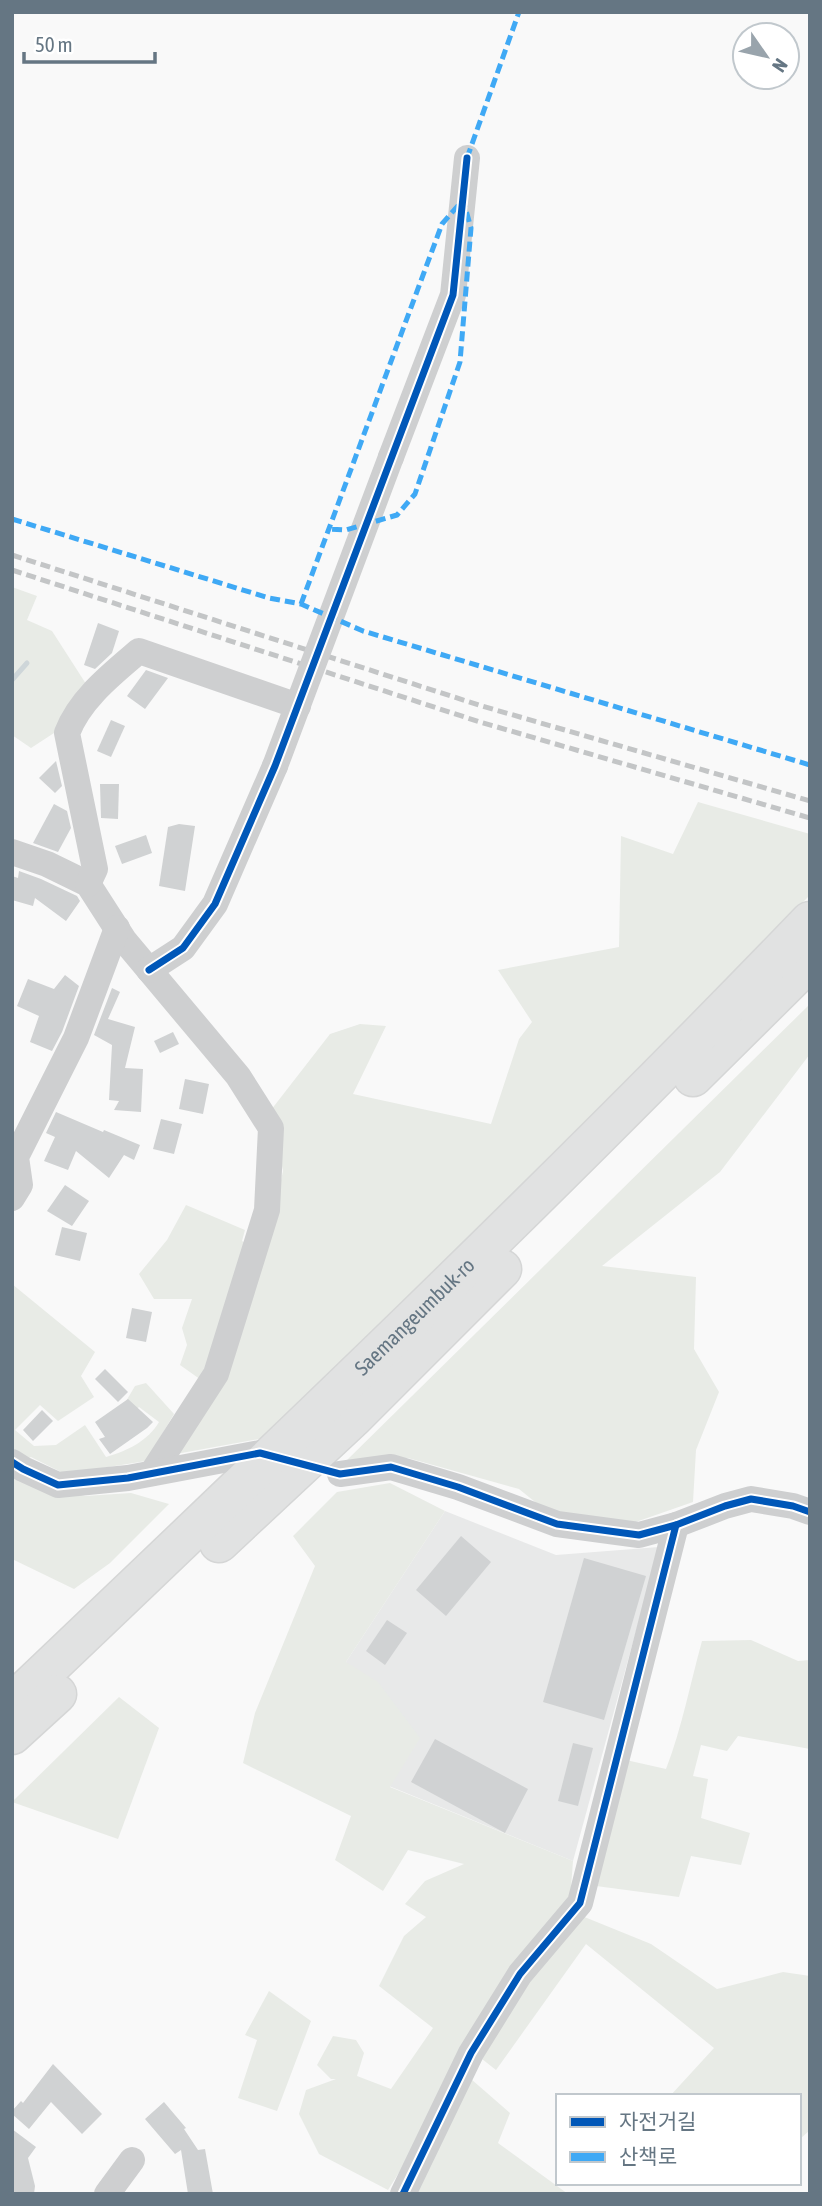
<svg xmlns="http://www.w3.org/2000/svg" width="822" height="2206" font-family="'Asap Condensed','Noto Sans KR',sans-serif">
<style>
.built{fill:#e8e9e9}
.green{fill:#e8ebe6}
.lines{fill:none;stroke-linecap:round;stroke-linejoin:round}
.stream{stroke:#ced6d9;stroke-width:5}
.building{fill:#d0d2d3}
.highway-casing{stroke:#d5d6d6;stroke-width:41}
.minor{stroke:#cecfd0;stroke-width:26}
.highway{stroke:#e1e2e2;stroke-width:38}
.rail{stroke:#c3c5c6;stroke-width:5;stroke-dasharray:10 5;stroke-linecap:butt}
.minor-bridge{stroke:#cecfd0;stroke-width:26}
.quiet{stroke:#3fa9f5;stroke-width:5;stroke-dasharray:10 5;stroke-linecap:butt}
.cycleway-casing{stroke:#fff;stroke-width:11}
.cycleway{stroke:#0057b8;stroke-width:7}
.labels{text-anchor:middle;stroke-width:7;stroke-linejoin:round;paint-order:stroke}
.street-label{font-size:21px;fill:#657683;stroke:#fff}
</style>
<rect width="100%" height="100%" fill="#f9f9f9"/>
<polygon class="built" points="445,1511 556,1555 659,1547 573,1861 389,1786 346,1662"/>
<g class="green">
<polygon points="12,587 37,596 27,620 52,631 88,687 54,733 31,748 12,735"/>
<polygon points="698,802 810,834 810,895 550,1158 265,1438 176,1454 218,1392 180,1365 187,1345 182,1328 192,1299 154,1299 139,1274 167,1240 186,1205 245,1230 242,1241 265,1254 283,1171 271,1110 330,1034 360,1024 386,1026 353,1094 491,1124 519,1039 532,1022 498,970 619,947 621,836 673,854"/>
<polygon points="810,1004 810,1054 720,1172 602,1266 696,1277 694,1349 719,1392 696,1450 693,1502 630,1524 545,1510 519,1489 408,1458 346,1461"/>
<path d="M12,1284L95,1352L81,1376L94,1397L58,1421L40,1405L15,1430L34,1446L56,1445L85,1425L106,1457C127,1451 148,1441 159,1422L139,1407L133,1413L125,1403L135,1386L146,1383L174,1414L146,1461L65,1474L31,1457L12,1466Z"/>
<polygon points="12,1478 85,1496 131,1493 169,1504 110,1563 74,1589 12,1559 12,1526 14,1520 12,1519"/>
<polygon points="390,1483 445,1511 346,1662 378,1682 420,1738 390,1787 573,1861 570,1900 388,2190 319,2154 299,2114 306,2090 336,2079 331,2079 317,2065 333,2036 356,2040 364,2053 357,2076 391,2089 433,2028 379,1986 404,1936 426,1917 405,1904 425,1881 464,1864 408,1850 383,1891 335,1860 351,1816 243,1763 255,1713 315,1566 293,1536 337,1492"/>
<path d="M751,1640L798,1661L810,1660V1749L738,1736L727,1751L701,1745L693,1776L708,1779L701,1818L750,1833L741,1865L691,1856L679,1897L596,1886L626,1760L666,1769C682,1728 690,1684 702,1641Z"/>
<polygon points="119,1697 159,1728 118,1839 12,1802"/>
<polygon points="582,1916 651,1944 717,1989 783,1972 810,1976 810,2130 799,2140 799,2096 670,2096 714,2048 586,1944 496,2070 482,2059 530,1979"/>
<polygon points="269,1991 311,2021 277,2111 238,2098 257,2040 245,2035"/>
<polygon points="471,2079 510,2113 498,2143 568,2194 415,2194"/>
</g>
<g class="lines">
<polyline class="stream" points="12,680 27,663"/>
</g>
<g class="building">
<polygon points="98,623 119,631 112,653 95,669 84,665"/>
<polygon points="146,670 168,678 145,709 127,696"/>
<polygon points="111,720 125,726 111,757 97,751"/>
<polygon points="56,761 62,786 55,793 39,778"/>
<polygon points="100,784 119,784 118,819 101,818"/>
<polygon points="54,804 67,811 71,828 58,852 33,843"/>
<polygon points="179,824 195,826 185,891 159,886 168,827"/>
<polygon points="146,835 152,853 122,864 115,846"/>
<polygon points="19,871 41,879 77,896 80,901 66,921 35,898 33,906 12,900 12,876 18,878"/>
<polygon points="65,975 79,986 62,1032 52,1051 30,1042 39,1016 17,1006 28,979 54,989"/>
<polygon points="112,988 120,992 108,1019 135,1027 125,1068 143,1069 141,1112 114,1110 119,1101 109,1100 112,1045 94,1035"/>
<polygon points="173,1032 179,1044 160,1053 154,1041"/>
<polygon points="185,1079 209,1084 203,1114 179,1109"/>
<polygon points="56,1112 103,1132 104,1130 140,1145 134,1160 124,1155 109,1178 76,1151 68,1170 44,1161 55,1137 46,1133"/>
<polygon points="161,1119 182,1124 174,1154 153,1149"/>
<polygon points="65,1185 89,1201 72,1226 47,1211"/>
<polygon points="62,1227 87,1233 80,1261 55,1255"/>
<polygon points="132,1308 152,1312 146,1342 126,1338"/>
<polygon points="105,1369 128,1392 118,1402 95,1379"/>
<polygon points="128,1399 153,1422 147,1428 110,1454 99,1439 105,1437 95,1422"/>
<polygon points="42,1410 53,1421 33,1441 23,1430"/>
<polygon points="461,1536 491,1562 446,1616 416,1590"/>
<polygon points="584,1558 646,1576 604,1720 543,1702"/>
<polygon points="387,1620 407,1633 385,1665 366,1651"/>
<polygon points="435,1739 528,1789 505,1833 411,1782"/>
<polygon points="573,1743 593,1748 578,1806 558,1801"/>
<polygon points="53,2064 102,2114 82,2134 51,2102 29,2129 12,2114 12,2111 21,2101 23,2103"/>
<polygon points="164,2102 186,2128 184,2129 198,2150 205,2149 213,2194 188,2194 181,2150 175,2154 145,2119"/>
<polygon points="12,2129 36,2147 28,2158 35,2186 34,2194 12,2194"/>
</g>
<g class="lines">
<g class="highway-casing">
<g id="highway">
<polyline points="693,1077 810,961"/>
<polyline points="219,1543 354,1417 502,1269"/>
<path id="s1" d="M12,1703C282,1446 552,1189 810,921"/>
<polyline points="12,1735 57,1694"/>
</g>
</g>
<g class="minor">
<polyline points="391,457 453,295 467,158"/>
<polyline points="12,852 47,864 88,884 124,940 238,1076 271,1128 267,1210 216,1374 152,1473"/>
<path d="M88,884L95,869L67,733C80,699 112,674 139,651L298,706"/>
<polyline points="149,970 183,948 215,904 275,766"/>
<polyline points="12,1198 20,1185 16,1157 76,1038 117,928"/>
<polyline points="12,1462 23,1469 58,1485 128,1478 260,1453"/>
<polyline points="340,1474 391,1467 458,1487 557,1524 639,1535 676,1525 725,1506 751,1499 793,1506 810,1512"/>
<polyline points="107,2194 132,2160"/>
<polyline points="403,2194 471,2053 520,1974 580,1903 676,1525"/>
</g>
<use href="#highway" class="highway"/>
<g class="rail">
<polyline points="12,555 482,706 810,801"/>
<polyline points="12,570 480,722 810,818"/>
</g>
<polyline class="minor-bridge" points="275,766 391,457"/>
<g class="quiet">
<polyline points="467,158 519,12"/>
<polyline points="12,519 269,598 301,604 363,631 810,765"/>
<polyline points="301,604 442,224 463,200 471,228 460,362 415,494 397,515 346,530 329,529"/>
</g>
<g class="cycleway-casing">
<g id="cycleway">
<polyline points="149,970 183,948 215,904 275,766 453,295 467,158"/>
<polyline points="12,1462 23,1469 58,1485 128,1478 260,1453 340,1474 391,1467 458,1487 557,1524 639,1535 676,1525 725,1506 751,1499 793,1506 810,1512"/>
<polyline points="403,2194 471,2053 520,1974 580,1903 676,1525"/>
</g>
</g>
<use href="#cycleway" class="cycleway"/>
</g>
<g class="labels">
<g class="street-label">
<text dy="7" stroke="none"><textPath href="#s1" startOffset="558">Saemangeumbuk-ro</textPath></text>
</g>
</g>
<rect width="822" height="2206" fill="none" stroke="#657683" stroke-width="28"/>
<rect x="556" y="2094" width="245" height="91" fill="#ffffff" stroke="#c1c8cd" stroke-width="2"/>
<rect x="570" y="2117" width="35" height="10" fill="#0057b8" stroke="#c1c8cd" stroke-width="2"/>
<text x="619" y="2129" font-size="21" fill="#657683">자전거길</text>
<rect x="570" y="2152" width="35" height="10" fill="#3fa9f5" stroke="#c1c8cd" stroke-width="2"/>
<text x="619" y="2164" font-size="21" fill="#657683">산책로</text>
<g transform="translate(766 56) rotate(124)"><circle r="33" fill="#ffffff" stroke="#c1c8cd" stroke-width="2"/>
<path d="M0-5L12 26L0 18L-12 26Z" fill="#99a4ac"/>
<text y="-10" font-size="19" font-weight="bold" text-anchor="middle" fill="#657683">N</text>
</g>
<path d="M24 52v10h131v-10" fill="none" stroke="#657683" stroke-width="3.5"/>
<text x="35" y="52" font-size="21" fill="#657683" stroke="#ffffff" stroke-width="5" paint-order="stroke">50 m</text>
</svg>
